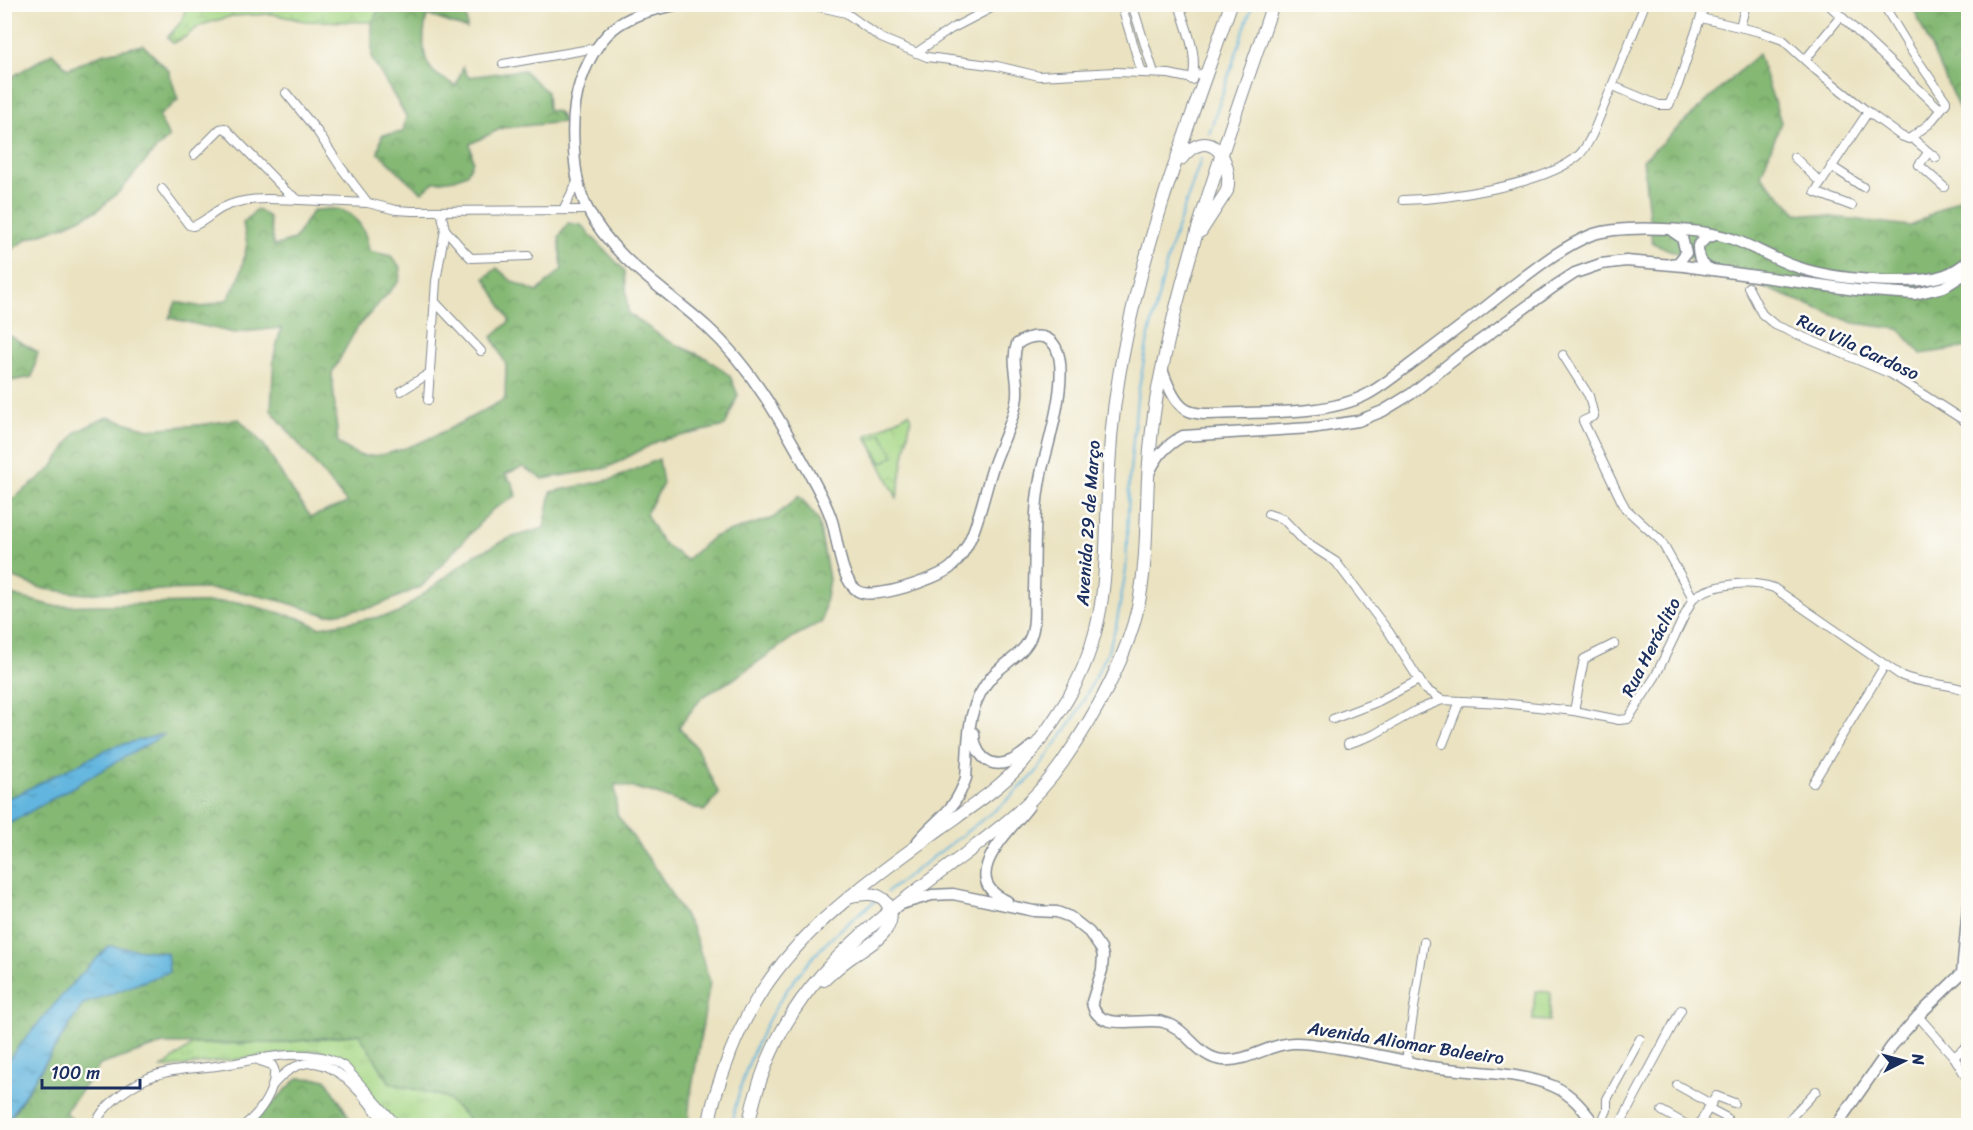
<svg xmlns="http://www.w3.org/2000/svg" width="1973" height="1130" font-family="Sriracha,sans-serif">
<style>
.grass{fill:url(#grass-tufts);stroke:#608372;stroke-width:1.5}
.forest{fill:url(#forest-crowns);stroke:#507468;stroke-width:1.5}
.wetland{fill:url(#wetland-marsh);stroke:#608372;stroke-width:1.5}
.park{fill:url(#park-crowns);stroke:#608372;stroke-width:1.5}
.pitch{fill:#a6d786;stroke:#608372;stroke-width:1.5}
.water{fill:url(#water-ripples);stroke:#3e729e;stroke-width:1.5}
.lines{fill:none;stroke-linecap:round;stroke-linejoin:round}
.stream{stroke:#62b5de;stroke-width:2}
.street-casing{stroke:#82888f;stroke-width:10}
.secondary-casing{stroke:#82888f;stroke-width:13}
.primary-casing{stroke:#82888f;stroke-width:14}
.street{stroke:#fff;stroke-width:8}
.secondary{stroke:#fff;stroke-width:10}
.primary{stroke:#fff;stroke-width:12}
.labels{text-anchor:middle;stroke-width:5;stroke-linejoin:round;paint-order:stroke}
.street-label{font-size:18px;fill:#1b2f5e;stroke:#fdfcf7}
</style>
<defs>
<pattern id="grass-tufts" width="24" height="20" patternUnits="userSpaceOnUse" patternTransform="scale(1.5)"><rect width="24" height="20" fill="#a6d786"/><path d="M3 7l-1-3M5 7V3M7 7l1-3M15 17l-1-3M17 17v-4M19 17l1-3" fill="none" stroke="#8eb976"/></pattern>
<pattern id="forest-crowns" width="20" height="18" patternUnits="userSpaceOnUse" patternTransform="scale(1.5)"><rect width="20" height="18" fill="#84b873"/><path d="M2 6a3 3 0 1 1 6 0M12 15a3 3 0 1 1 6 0" fill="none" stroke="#6b9662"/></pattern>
<pattern id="wetland-marsh" width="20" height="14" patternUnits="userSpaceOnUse" patternTransform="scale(1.5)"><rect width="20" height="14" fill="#a6d786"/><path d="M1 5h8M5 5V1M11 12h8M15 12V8" fill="none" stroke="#8eb976"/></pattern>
<pattern id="park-crowns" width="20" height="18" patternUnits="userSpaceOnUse" patternTransform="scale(1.5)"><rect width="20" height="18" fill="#a6d786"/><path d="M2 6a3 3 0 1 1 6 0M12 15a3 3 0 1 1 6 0" fill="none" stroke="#8eb976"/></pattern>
<pattern id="water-ripples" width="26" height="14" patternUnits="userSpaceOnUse" patternTransform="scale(1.5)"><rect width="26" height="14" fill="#62b5de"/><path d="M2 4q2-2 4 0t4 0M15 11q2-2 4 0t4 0" fill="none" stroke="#5094b7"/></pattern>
</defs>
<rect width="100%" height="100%" fill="#fdfcf7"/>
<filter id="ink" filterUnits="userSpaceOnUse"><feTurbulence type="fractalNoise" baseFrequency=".0167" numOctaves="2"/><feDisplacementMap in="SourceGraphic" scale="12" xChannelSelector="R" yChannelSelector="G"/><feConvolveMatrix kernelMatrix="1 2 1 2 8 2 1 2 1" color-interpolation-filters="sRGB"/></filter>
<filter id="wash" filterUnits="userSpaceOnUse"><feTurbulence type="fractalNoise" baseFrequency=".008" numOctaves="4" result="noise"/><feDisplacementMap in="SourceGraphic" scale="24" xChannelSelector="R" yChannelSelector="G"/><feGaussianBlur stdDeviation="1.35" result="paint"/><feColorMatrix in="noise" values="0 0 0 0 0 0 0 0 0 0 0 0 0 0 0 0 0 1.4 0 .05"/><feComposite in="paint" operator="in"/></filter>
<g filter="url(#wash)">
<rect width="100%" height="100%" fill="#eae2c0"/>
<polygon class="grass" points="360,1034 391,1083 445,1097 475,1125 397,1125 340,1061 318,1050 162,1068 193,1044 280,1043"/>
<g class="forest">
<path d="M381,5H466L467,29L427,15C423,33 420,60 435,73C441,78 449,82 456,86L463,67L468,77L523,70L547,92L548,110L558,112L564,122L502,128L470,144L473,161L467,174L455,179L434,182L422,192C405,181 394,165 378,153L382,135L403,132L406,116L372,59V22Z"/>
<polygon points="1912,5 1968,5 1968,129"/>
<polygon points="143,45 169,71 178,100 159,116 169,138 155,150 121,190 98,210 62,227 29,238 5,254 4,84 8,79 52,53 68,69 102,54"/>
<polygon points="1758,54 1781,122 1761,175 1797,213 1911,226 1968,193 1968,347 1921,354 1899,329 1854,323 1652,243 1643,160"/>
<path d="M257,209L269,217L274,246L294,240L313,210C320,210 330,208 337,209C358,213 367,233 369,251L391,256L401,268L399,281L357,328L332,373L338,443C345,447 355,455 363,456C404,458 469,418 505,399L506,365L492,337L510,321L485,278L497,268L512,281L537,292L562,269L559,237L568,223L581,225L625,271L628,313L668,341L706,358L730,376L738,395L725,426L658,441L607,468L543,479L523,467L505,474L513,484L516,496L492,510L421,587L374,607L326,615L285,602L237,591L205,589L118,591L85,594L44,589L14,578L5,570V505L51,469L76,432L107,417L148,429L199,425L239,419L264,445L290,488L311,517L347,503L271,410L274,356L281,328L234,333L169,318L176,302L203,307L228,299L240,276L247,244L243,223Z"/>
<polygon points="5,333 38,352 32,377 5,382"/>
<polygon points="659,459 663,484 646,514 662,542 686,560 713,537 773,518 799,496 818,519 829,579 822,622 795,636 732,680 702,697 679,727 696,747 719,794 704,811 651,792 615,784 617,815 656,869 693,930 710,982 690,1099 688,1125 475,1125 445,1097 390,1083 359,1034 280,1043 163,1044 100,1065 65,1112 78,1125 6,1125 83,1004 169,972 109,946 5,1069 5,826 65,790 18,794 5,799 5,592 7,594 53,606 238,602 299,618 319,627 397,614 473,556 510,538 544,528 551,492 613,479"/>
<polygon points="298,1078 326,1079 354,1125 250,1125"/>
</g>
<polygon class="wetland" points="187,5 187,4 381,5 372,22 304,21 272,14 232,16 201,25 185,37 173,43 167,38 181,22"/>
<polygon class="park" points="909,413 911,417 897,498 866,436"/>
<g class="pitch">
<polygon points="881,433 894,456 882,463 868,440"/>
<polygon points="1535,991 1551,992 1549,1021 1533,1020"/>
</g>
<g class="water">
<polygon points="165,734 5,826 5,799 18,794 112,747"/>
<polygon points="109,946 167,953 169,972 83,1004 5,1125 5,1069 10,1057 71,985"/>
</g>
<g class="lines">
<g class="stream">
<polyline points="1209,134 1251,9"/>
<polyline points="887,892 1003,804 1035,774 1076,715 1107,654 1116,626 1126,570 1129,481 1137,398 1148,339 1170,249 1201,159"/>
<path d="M731,1126C750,1030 796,960 874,902"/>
</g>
</g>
</g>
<g filter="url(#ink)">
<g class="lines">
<g class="street-casing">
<g id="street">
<polyline points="807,4 846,13 881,38 927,57 997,66 1039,76 1116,72 1169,74 1188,78 1203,73 1209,69"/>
<polyline points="1121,4 1142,73"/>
<polyline points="1132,4 1154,73"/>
<path d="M1179,4C1186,29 1199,54 1192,80"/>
<polyline points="1828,4 1940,109"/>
<polyline points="1701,18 1760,32 1783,40 1817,71 1868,112 1901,136 1909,139 1929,124 1946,103 1946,101 1912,52 1883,4"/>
<polyline points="1740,27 1746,4"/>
<polyline points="916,53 951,29 999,4"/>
<polyline points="1805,60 1841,16"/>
<polyline points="503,64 596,48"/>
<polyline points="1613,86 1659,105 1669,105 1678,85 1705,4"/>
<polyline points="286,93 317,131 340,166 368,203"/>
<polyline points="1912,138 1936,158"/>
<polyline points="1928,153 1919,165 1944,187"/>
<polyline points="194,155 220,129 225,128 286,191 299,200 368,203 396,210 412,211 588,210"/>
<polyline points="1794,157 1821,183"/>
<polyline points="1831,166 1863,187"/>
<path d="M162,189L189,225L193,226C203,223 212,213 222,208C246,196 271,199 298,200"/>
<path d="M1403,200C1447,199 1544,185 1578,156C1585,150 1589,141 1593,133L1645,4"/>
<polyline points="1852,206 1815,192 1868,112"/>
<polyline points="563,210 578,180"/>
<polyline points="445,229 464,251 471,258 528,256"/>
<polyline points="1748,287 1762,314 1775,325 1891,374 1968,423"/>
<polyline points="435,302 481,351"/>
<polyline points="1563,355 1589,396 1594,416 1583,421 1621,500 1626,509 1661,541 1693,598"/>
<polyline points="401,391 430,373"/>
<polyline points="428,400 436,281 445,229 441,211"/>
<polyline points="1268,514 1283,519 1305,542 1336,562 1389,632 1425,689 1442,700"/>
<polyline points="1574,711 1584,659 1614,644"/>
<polyline points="1333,719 1377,702 1419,680"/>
<path d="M1348,744L1373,735L1417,710L1442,700L1502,703L1574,711L1619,720L1628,719L1655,677L1693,598C1714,583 1750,580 1774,588L1900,675C1921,685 1946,682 1968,691"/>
<polyline points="1443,744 1460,701"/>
<polyline points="1813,783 1885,665"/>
<polyline points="1918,1016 1954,1057 1968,1080"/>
<polyline points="1954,1057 1968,1045"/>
<polyline points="1406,1061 1424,942"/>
<path d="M273,1085C318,1031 358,1089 387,1126"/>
<polyline points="1677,1085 1711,1104"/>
<polyline points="1708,1108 1727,1118"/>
<polyline points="1662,1111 1689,1126"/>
<polyline points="1701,1121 1710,1126"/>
<path d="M94,1126C103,1105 128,1087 148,1078C170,1069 193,1069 216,1066C248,1062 283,1051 315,1056C327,1057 335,1061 345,1067L398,1126"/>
<path d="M243,1126C260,1114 276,1090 274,1069L272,1065L260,1061"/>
<polyline points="1600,1126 1607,1110 1607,1099 1640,1039"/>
<polyline points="1619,1126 1681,1010"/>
<polyline points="1698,1126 1716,1096 1734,1103"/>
<polyline points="1783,1126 1816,1091"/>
</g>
</g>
<g class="secondary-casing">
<g id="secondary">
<path d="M682,4C628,13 601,25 581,80C573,103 572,126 574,150C575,169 578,190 587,208C612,258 666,290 706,326C729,347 748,371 765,397C781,421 795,447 809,472C817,488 827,504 832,521C838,540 840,580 858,591C874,601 936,579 950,568C976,547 983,494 994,464C1001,444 1012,424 1016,403C1021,383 1010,363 1017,344C1025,338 1033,335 1043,337C1080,346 1048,444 1042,469C1040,479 1038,490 1037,500C1034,530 1035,561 1034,591C1034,606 1036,623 1031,636C1025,653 1005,663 993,675C965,707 969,739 966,778C954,813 939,816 918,841"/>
<polyline points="1670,264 1678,263 1686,253 1682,238 1672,231"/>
<path d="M1710,269C1700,264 1698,257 1698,246L1707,237L1713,236"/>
<path d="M1162,369C1180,422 1191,414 1241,413C1279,412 1331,413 1366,395C1380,388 1394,376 1407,367C1442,341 1477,314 1511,287C1536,268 1562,247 1591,235C1622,224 1704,228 1735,240C1756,248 1775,260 1797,267C1831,279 1911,287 1945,275C1953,272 1962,266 1968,261"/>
<path d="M1149,473C1157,456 1166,445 1183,436L1311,428L1358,421L1383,411L1411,394L1460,355L1555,286L1575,273L1601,264L1626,261L1684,266L1856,290L1915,294L1944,287L1968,272"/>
<path d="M974,733C974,752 987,769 1008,762C1017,759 1025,752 1032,746"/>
<path d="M1007,901C955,878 1011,831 1029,806"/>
<path d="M901,904L932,895L953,894L1034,911L1057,912L1070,917L1089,932L1101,949L1103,956L1102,970L1092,1002C1096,1034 1142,1017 1163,1022C1187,1027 1197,1058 1223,1060C1249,1062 1268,1044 1293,1043C1308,1042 1323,1046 1338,1048C1361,1052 1383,1056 1405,1061C1414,1063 1423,1066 1432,1067C1471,1073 1516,1071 1553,1086C1572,1094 1584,1110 1596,1126"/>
<polyline points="1836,1126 1891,1047 1918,1016 1962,973 1968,908"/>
</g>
</g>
<g class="primary-casing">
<g id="primary">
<path d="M1181,159C1209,123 1234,159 1227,191L1201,231"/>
<path d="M824,980C833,972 842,963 853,956C869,946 903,927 886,902C878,891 862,894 851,896"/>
<path d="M709,1126C711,1102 723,1073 731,1051C772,946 854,892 941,828C969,808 999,789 1022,763C1039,744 1053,722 1067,700C1113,622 1104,553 1109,467C1111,424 1117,381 1126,339C1149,225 1193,114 1231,4"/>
<path d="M748,1126C775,994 852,938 953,863C993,833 1033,805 1062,763C1094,717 1125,663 1138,607C1147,565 1146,521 1148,478C1150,442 1154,405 1162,369C1187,245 1232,125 1273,4"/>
</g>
</g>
<use href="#street" class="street"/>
<use href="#secondary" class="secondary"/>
<use href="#primary" class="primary"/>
</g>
</g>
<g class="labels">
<g class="street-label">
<text transform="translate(1858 347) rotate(25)" y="6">Rua Vila Cardoso</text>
<text transform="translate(1088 523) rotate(-86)" y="6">Avenida 29 de Março</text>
<text transform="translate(1651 647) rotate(-63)" y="6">Rua Heráclito</text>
<text transform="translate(1406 1043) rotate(9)" y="6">Avenida Aliomar Baleeiro</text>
</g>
</g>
<rect width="1973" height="1130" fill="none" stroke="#fdfcf7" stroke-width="24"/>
<g transform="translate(1904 1061) rotate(84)" stroke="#fdfcf7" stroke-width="4.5" paint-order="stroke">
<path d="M0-4.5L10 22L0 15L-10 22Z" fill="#1b2f5e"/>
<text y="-9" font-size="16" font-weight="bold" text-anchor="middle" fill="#1b2f5e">N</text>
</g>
<path d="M42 1079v9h98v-9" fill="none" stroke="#1b2f5e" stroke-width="3"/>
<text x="51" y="1079" font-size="18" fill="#1b2f5e" stroke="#fdfcf7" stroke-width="4.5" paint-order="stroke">100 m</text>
</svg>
